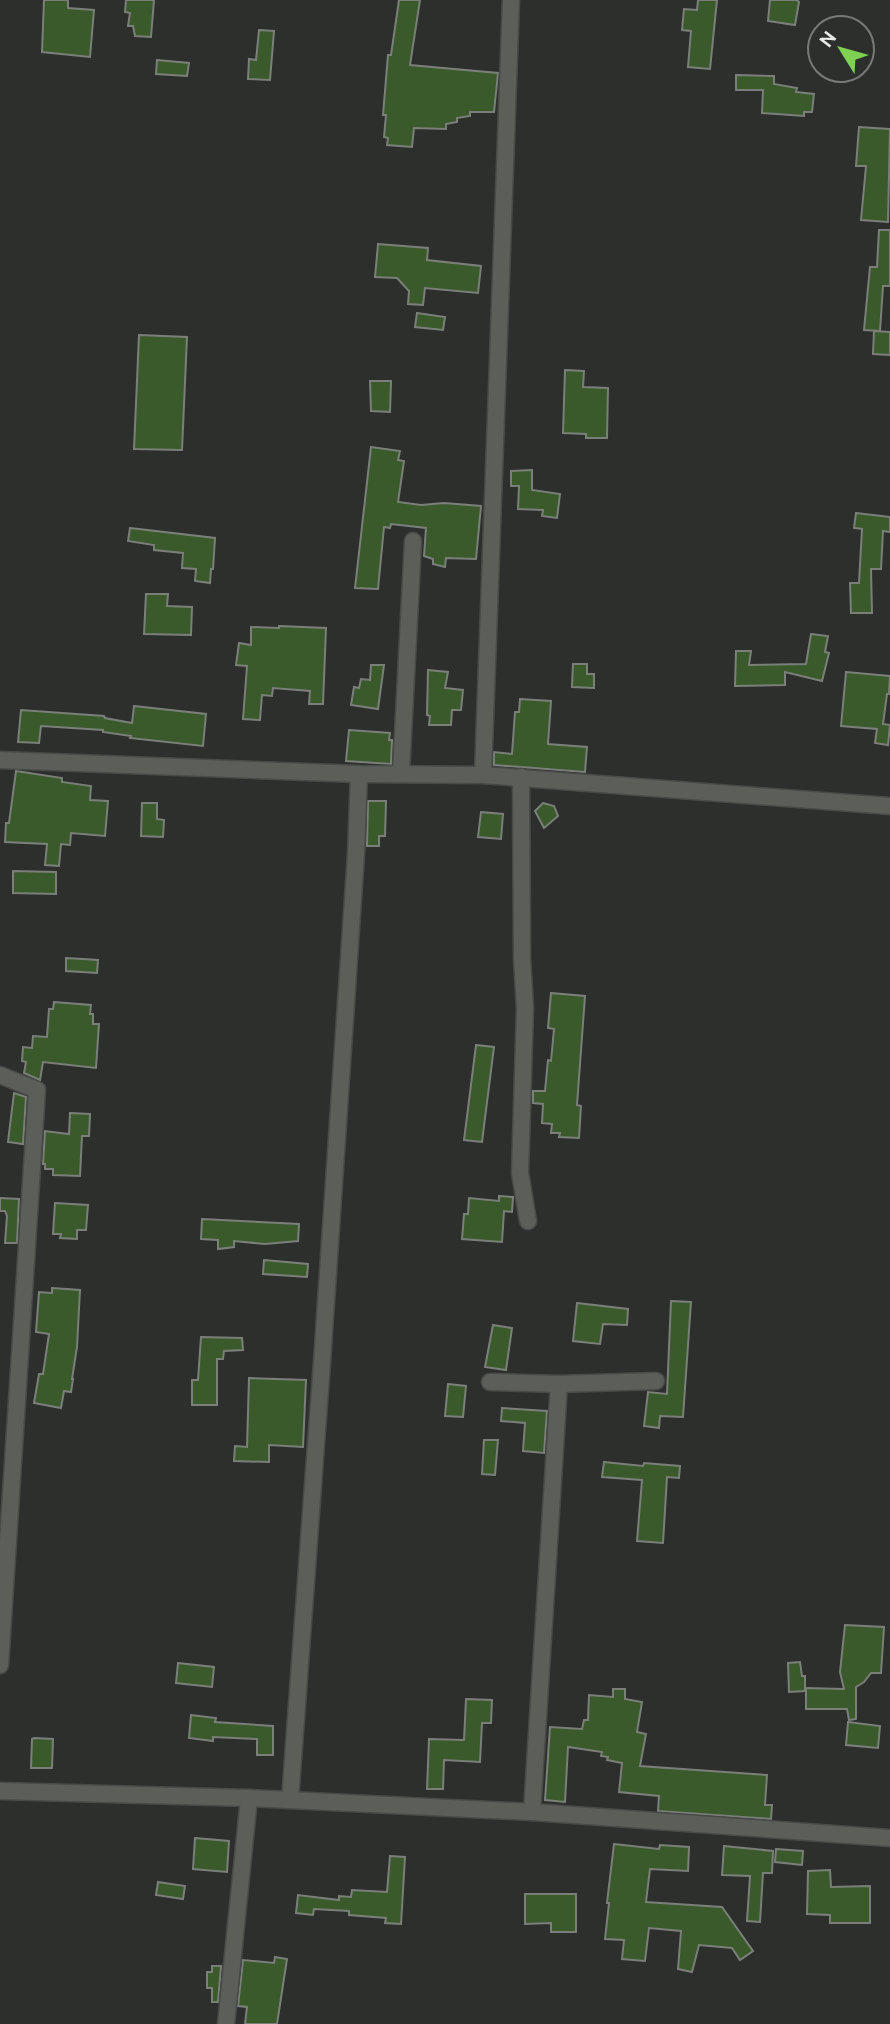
<svg xmlns="http://www.w3.org/2000/svg" width="890" height="2024" font-family="Ubuntu,sans-serif">
<style>
.building{fill:#3a5a2b;stroke:#7b7f7a;stroke-width:2}
.lines{fill:none;stroke-linecap:round;stroke-linejoin:round}
.street-casing{stroke:#474a46;stroke-width:19}
.street{stroke:#5b5e59;stroke-width:16}
</style>
<rect width="100%" height="100%" fill="#2c2f2b"/>
<g class="building">
<polygon points="44,0 68,0 68,8 94,10 90,57 42,52"/>
<polygon points="126,0 154,0 151,37 135,36 133,26 128,26 130,13 125,12"/>
<polygon points="399,0 420,0 410,65 498,73 494,112 470,112 470,116 457,118 457,122 446,124 446,129 414,128 412,147 387,145 388,138 384,137 386,115 383,115 388,55 391,55"/>
<polygon points="698,0 717,0 710,69 688,67 691,31 682,30 684,9 697,10"/>
<polygon points="770,0 797,0 799,2 795,25 768,21"/>
<polygon points="259,30 274,31 270,80 248,79 249,59 256,60"/>
<polygon points="157,60 189,63 187,76 156,74"/>
<polygon points="736,75 774,76 774,84 797,88 796,92 814,94 812,112 804,112 804,116 762,113 763,90 736,90"/>
<polygon points="859,127 890,129 888,222 861,220 866,166 856,166"/>
<polygon points="879,230 890,230 890,286 883,286 880,331 864,330 870,267 877,267"/>
<polygon points="378,244 428,248 427,260 481,266 478,293 425,288 423,305 408,304 409,291 397,278 375,277"/>
<polygon points="417,313 445,317 443,330 415,327"/>
<polygon points="874,331 890,332 890,355 873,354"/>
<polygon points="139,335 187,337 182,450 134,449"/>
<polygon points="565,370 584,371 583,387 608,388 607,438 586,438 586,434 563,433"/>
<polygon points="370,381 391,381 390,412 371,411"/>
<polygon points="371,447 400,451 398,460 404,461 398,502 421,505 444,503 481,506 476,559 446,558 445,567 433,564 433,559 424,556 426,528 391,524 390,528 384,527 378,589 355,588"/>
<polygon points="532,470 532,490 560,494 557,518 542,516 543,510 518,509 519,486 511,486 511,471"/>
<polygon points="856,513 890,517 890,532 883,531 881,569 871,569 872,613 851,613 850,583 859,583 862,529 854,528"/>
<polygon points="130,528 215,538 213,569 211,569 210,583 195,581 196,569 182,568 183,553 154,550 154,545 128,541"/>
<polygon points="146,594 168,594 167,606 192,607 191,635 144,634"/>
<polygon points="279,626 326,628 323,704 309,704 310,691 273,688 272,696 262,695 260,720 243,719 247,666 236,665 239,643 251,645 251,627 279,628"/>
<polygon points="811,634 828,636 825,652 829,653 822,681 785,672 785,685 735,686 736,651 751,651 749,665 806,664"/>
<polygon points="573,664 587,664 587,674 594,674 594,688 572,687"/>
<polygon points="371,665 384,665 378,709 351,705 354,687 359,688 361,679 370,680"/>
<polygon points="428,670 448,672 445,688 463,690 461,710 452,710 451,725 429,725 430,716 427,715"/>
<polygon points="846,672 890,676 889,694 887,694 883,724 890,725 888,745 875,743 877,729 841,726"/>
<polygon points="520,699 551,701 548,744 587,747 585,772 494,765 494,752 512,754 515,712 519,712"/>
<polygon points="134,706 206,714 203,746 130,738 131,736 103,732 103,730 41,726 39,743 18,742 21,710 104,716 105,718 132,723"/>
<polygon points="349,730 390,733 389,740 392,740 391,764 346,761"/>
<polygon points="16,771 62,778 62,782 91,786 90,800 108,801 105,836 71,833 70,845 61,844 59,866 45,865 47,844 5,842 6,823 9,823"/>
<polygon points="368,801 386,801 385,836 379,836 379,846 367,846"/>
<polygon points="142,803 157,803 157,819 164,820 163,837 141,836"/>
<polygon points="543,803 554,806 558,816 544,828 535,811"/>
<polygon points="481,812 503,814 501,839 478,837"/>
<polygon points="13,871 56,872 56,894 13,893"/>
<polygon points="66,958 98,960 97,973 66,971"/>
<polygon points="551,993 585,996 577,1105 581,1106 579,1138 559,1137 560,1133 551,1133 552,1124 542,1123 543,1104 533,1103 533,1091 545,1091 548,1060 551,1061 554,1029 548,1028"/>
<polygon points="54,1002 91,1005 90,1014 93,1014 93,1024 99,1024 96,1068 43,1062 40,1080 24,1073 26,1062 22,1061 23,1047 32,1048 33,1036 47,1037 49,1009 53,1009"/>
<polygon points="476,1045 494,1047 482,1142 464,1140"/>
<polygon points="14,1093 26,1097 23,1144 8,1142"/>
<polygon points="70,1113 90,1114 89,1136 82,1136 80,1176 53,1175 53,1169 45,1169 45,1164 43,1164 45,1131 69,1134"/>
<polygon points="499,1196 513,1197 512,1212 504,1211 502,1242 462,1239 464,1214 468,1214 469,1198 499,1201"/>
<polygon points="0,1198 19,1199 17,1243 5,1243 7,1216 5,1211 0,1211"/>
<polygon points="55,1203 88,1205 86,1230 77,1230 77,1239 60,1238 61,1234 53,1234"/>
<polygon points="202,1219 299,1224 298,1241 265,1244 234,1241 234,1247 218,1249 218,1240 201,1239"/>
<polygon points="264,1260 308,1264 307,1277 263,1274"/>
<polygon points="52,1288 80,1290 77,1347 72,1379 73,1379 71,1392 64,1391 61,1408 34,1403 39,1374 43,1374 49,1334 36,1332 39,1292 52,1293"/>
<polygon points="671,1301 691,1302 683,1417 660,1416 659,1428 644,1426 648,1392 667,1394"/>
<polygon points="577,1303 628,1309 627,1325 603,1324 600,1344 573,1341"/>
<polygon points="493,1325 512,1328 506,1370 485,1367"/>
<polygon points="201,1337 242,1338 243,1350 224,1351 223,1359 217,1359 217,1405 192,1405 192,1380 198,1380"/>
<polygon points="249,1378 306,1380 303,1447 269,1445 269,1462 234,1461 235,1446 247,1447"/>
<polygon points="448,1384 466,1386 463,1417 445,1416"/>
<polygon points="502,1408 547,1411 544,1453 523,1451 525,1423 501,1421"/>
<polygon points="484,1440 498,1440 495,1475 482,1474"/>
<polygon points="604,1462 643,1466 644,1463 680,1466 679,1478 667,1477 663,1543 637,1541 642,1480 602,1477"/>
<polygon points="845,1625 884,1627 881,1673 871,1673 864,1682 856,1687 856,1719 849,1720 847,1709 806,1709 806,1688 844,1689 840,1672"/>
<polygon points="800,1662 802,1676 805,1676 805,1691 789,1692 788,1663"/>
<polygon points="178,1663 214,1667 212,1687 176,1683"/>
<polygon points="613,1689 625,1689 625,1699 642,1702 637,1732 646,1734 640,1766 767,1775 765,1805 772,1805 771,1819 658,1811 659,1796 619,1792 622,1763 607,1760 608,1757 601,1756 602,1752 568,1747 565,1802 545,1800 550,1727 582,1729 584,1720 588,1720 589,1695 613,1697"/>
<polygon points="466,1699 492,1700 491,1723 482,1723 480,1762 444,1760 443,1789 427,1789 429,1739 464,1740"/>
<polygon points="191,1715 216,1718 215,1722 273,1726 273,1755 257,1755 257,1739 213,1737 213,1741 189,1738"/>
<polygon points="848,1722 880,1726 878,1748 846,1745"/>
<polygon points="34,1738 53,1739 52,1768 31,1768 32,1739"/>
<polygon points="195,1838 229,1841 227,1872 193,1869"/>
<polygon points="614,1844 659,1849 660,1845 689,1847 688,1871 650,1869 646,1902 722,1907 753,1951 740,1960 732,1948 699,1945 692,1972 678,1969 681,1931 649,1928 645,1961 622,1959 624,1940 605,1939 609,1903 607,1903"/>
<polygon points="724,1846 773,1851 772,1873 763,1873 760,1922 747,1921 750,1876 722,1875"/>
<polygon points="776,1849 803,1851 802,1865 775,1862"/>
<polygon points="390,1856 405,1857 401,1924 385,1923 386,1918 349,1915 349,1911 314,1909 313,1915 296,1913 298,1895 339,1900 339,1896 351,1897 352,1890 387,1892"/>
<polygon points="830,1870 831,1887 870,1886 870,1923 830,1923 830,1915 807,1914 808,1871"/>
<polygon points="158,1882 185,1886 183,1899 156,1895"/>
<polygon points="525,1894 576,1894 576,1932 551,1932 551,1923 525,1924"/>
<polygon points="275,1957 287,1959 277,2024 245,2024 247,2007 238,2006 243,1960 274,1963"/>
<polygon points="212,1966 221,1966 218,2002 212,2002 212,1988 207,1988 207,1972 212,1972"/>
</g>
<g class="lines">
<g class="street-casing">
<g id="street">
<polyline points="0,760 359,774 483,775 890,806"/>
<polyline points="401,773 413,541"/>
<polyline points="483,775 511,0"/>
<polyline points="521,777 522,958 525,1008 520,1173 528,1221"/>
<polyline points="0,1075 37,1090 0,1665"/>
<polyline points="490,1382 559,1384 656,1381"/>
<polyline points="0,1791 249,1798 532,1812 890,1838"/>
<polyline points="290,1800 322,1362 356,854 359,774"/>
<polyline points="532,1812 559,1384"/>
<polyline points="226,2024 249,1798"/>
</g>
</g>
<use href="#street" class="street"/>
</g>
<g transform="translate(841 49) rotate(307)"><circle r="33" fill="#2c2f2b" stroke="#787a77" stroke-width="2"/>
<path d="M0-5L12 26L0 18L-12 26Z" fill="#7ed153"/>
<text y="-10" font-size="19" font-weight="bold" text-anchor="middle" fill="#e9ebe8">N</text>
</g>
</svg>
